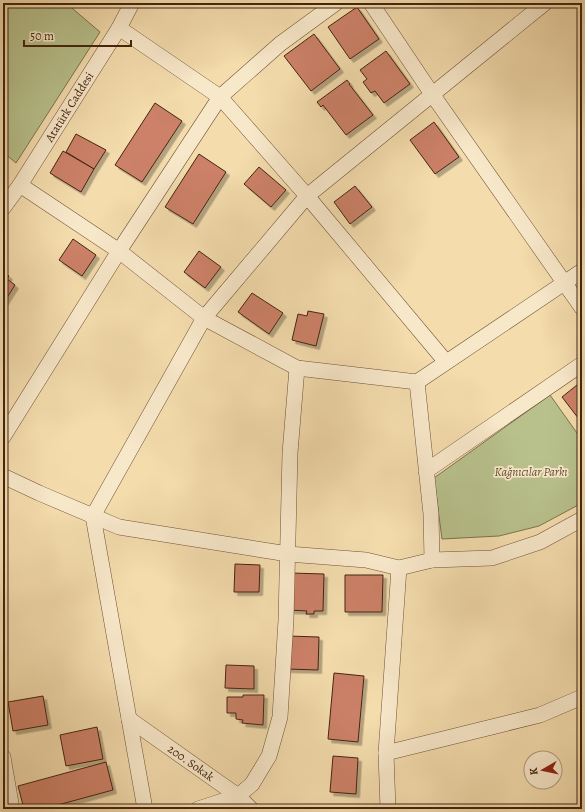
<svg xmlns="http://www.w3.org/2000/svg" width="585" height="812" font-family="Alegreya,serif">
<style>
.green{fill:#b8c18c;stroke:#7e724e}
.building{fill:#cc8168;stroke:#432410;filter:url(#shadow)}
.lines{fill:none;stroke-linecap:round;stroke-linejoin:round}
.street-casing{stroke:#6f5237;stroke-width:16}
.street{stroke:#f8e8ca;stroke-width:15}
.labels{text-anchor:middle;stroke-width:3.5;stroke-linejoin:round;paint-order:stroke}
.street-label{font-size:12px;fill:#432410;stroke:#f8e8ca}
.park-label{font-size:12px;font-style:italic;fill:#604b2f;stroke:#f8e8ca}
</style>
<defs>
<filter id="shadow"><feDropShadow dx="3.5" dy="3.5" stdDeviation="0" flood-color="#0004"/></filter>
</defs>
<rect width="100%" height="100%" fill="#f4dcad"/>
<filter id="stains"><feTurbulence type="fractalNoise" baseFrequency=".005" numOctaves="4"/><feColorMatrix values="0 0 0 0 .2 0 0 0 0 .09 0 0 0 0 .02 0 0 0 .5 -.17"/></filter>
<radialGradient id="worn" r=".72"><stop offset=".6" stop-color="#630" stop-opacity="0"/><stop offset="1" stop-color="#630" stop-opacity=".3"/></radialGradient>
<g class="green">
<polygon points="3,3 66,3 100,32 16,163 3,152"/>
<polygon points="550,395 582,440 582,503 539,526 499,536 442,539 434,478"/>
</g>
<g class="building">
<polygon points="357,7 379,39 350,59 328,27"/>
<polygon points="314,34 340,69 311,91 284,56"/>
<polygon points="386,51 410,84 384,103 375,91 371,93 363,82 367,79 360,70"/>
<polygon points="347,80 350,84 349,84 373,115 346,135 323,105 321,107 317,102"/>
<polygon points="155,103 182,121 142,182 115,165"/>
<polygon points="434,122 459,157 435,174 410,140"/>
<polygon points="76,134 106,150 94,169 66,152"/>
<polygon points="63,151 94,169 81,192 50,173"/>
<polygon points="199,154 226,172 193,224 165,207"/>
<polygon points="259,167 286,190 271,207 244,184"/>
<polygon points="355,186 372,207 350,224 334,202"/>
<polygon points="73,239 96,255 82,276 59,260"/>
<polygon points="199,251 221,267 205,288 184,272"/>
<polygon points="3,272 9,276 7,279 15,285 3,304"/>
<polygon points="252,293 283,313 269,334 238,312"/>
<polygon points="308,311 324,314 316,346 292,340 298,314 307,316"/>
<polygon points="582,381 582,423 562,397"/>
<polygon points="235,564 260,565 259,592 234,592"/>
<polygon points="291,573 324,574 323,611 314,611 314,614 306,614 307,611 290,610"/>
<polygon points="345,575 383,575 382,612 345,612"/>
<polygon points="288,636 319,637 318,670 287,669"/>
<polygon points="226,665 254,666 254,689 225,688"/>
<polygon points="334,673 364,676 358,742 328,739"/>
<polygon points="243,695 264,695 263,725 242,723 243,720 236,719 236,713 227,713 227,697 243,697"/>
<polygon points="43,696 48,725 13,731 8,702"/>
<polygon points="97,727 103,759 66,766 60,735"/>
<polygon points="333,756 358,758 356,794 330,792"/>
<polygon points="106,762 113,790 43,809 24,809 18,786"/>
</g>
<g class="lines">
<g class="street-casing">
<g id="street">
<polyline points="371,3 432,94 582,308"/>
<polyline points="545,3 307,196 204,318 297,368 417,382 582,271"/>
<polyline points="119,28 220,97 307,196 446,362"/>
<polyline points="20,185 119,251 204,318 93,516 145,809"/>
<path id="s1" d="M3,208L20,185L119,28L132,3"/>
<polyline points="417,382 431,514 432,560"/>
<polyline points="3,437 119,251 220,97 280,44 336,3"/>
<polyline points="426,471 582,364"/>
<polyline points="3,476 39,493 119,527 288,554 366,560 399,568 432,560 492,558 540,542 582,519"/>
<path id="s2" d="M129,719L238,796L251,809"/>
<polyline points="386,753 540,715 582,697"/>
<polyline points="3,757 12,809"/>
<polyline points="198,809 238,796 252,784 269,756 280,717 286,620 290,453 297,368"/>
<polyline points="388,809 386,753 399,568"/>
</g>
</g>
<use href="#street" class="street"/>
</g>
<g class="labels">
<g class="street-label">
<text dy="4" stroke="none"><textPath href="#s1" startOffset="121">Atatürk Caddesi</textPath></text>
<text dy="4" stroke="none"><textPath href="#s2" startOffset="76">200. Sokak</textPath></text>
</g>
<g class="park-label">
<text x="531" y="476">Kağnıcılar Parkı</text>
</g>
</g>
<rect width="585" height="812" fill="none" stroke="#f4dcad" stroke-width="16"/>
<rect x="4" y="4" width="577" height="804" fill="none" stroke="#432410" stroke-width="2"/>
<rect x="8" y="8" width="569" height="796" fill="none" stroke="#432410"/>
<g transform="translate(543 770) rotate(261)"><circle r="19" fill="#f8e8ca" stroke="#b09a80"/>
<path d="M0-3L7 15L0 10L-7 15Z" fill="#8f2418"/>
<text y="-6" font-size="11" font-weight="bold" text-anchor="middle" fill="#432410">K</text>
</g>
<path d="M24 40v6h107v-6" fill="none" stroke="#432410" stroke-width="2"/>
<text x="30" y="40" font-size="12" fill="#432410" stroke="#f8e8ca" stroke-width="3" paint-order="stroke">50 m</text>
<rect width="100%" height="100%" filter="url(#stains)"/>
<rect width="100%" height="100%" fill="url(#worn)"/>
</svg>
